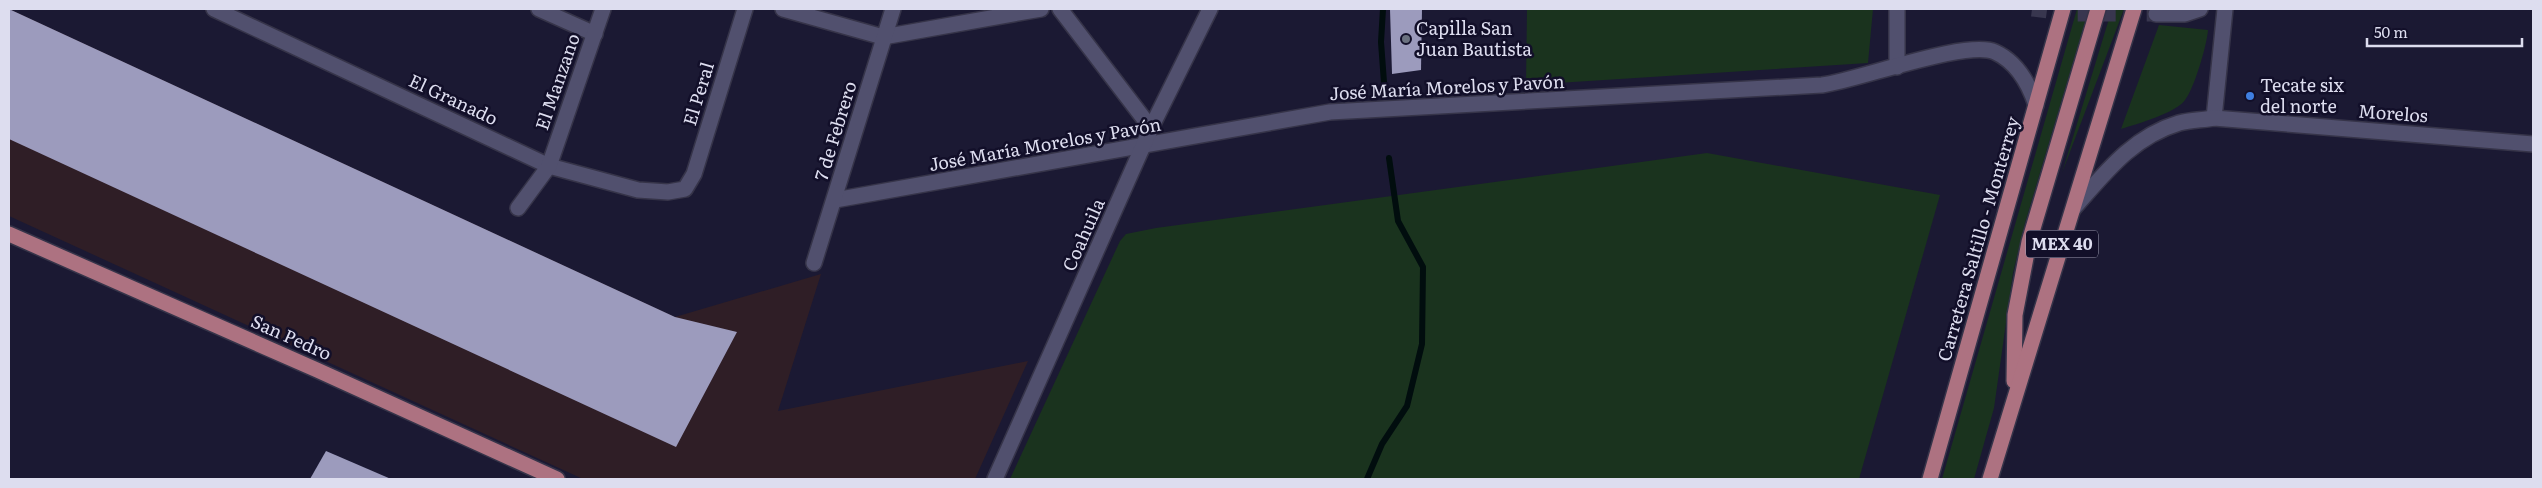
<svg xmlns="http://www.w3.org/2000/svg" width="2542" height="488" font-family="Literata,serif">
<style>
.industrial{fill:#2f1e26}
.green{fill:#1a331e}
.lines{fill:none;stroke-linecap:round;stroke-linejoin:round}
.stream{stroke:#010d0e;stroke-width:6}
.building{fill:#9c9bbd}
.minor-tunnel{stroke:#38364f;stroke-width:15;stroke-dasharray:15 8;stroke-linecap:butt}
.minor-casing{stroke:#363449;stroke-width:18}
.major-casing{stroke:#363449;stroke-width:18}
.minor{stroke:#51506e;stroke-width:15}
.major{stroke:#ad7281;stroke-width:15}
.worship-dot{fill:#6b7280;stroke:#120f29;stroke-width:2}
.shop-dot{fill:#3f7fe0;stroke:#120f29;stroke-width:2}
.labels{text-anchor:middle;stroke-width:5;stroke-linejoin:round;paint-order:stroke}
.shield{fill:#120f29;stroke:#a09fb4;stroke-width:1}
.shield-label{font-size:16px;font-weight:bold;fill:#ddddef}
.poi-label{font-size:18px;fill:#ddddef;stroke:#120f29;text-anchor:start}
.street-label{font-size:18px;fill:#ddddef;stroke:#120f29}
</style>
<rect width="100%" height="100%" fill="#1b1933"/>
<polygon class="industrial" points="9,9 675,317 821,274 778,411 1028,361 975,479 583,479 9,216"/>
<g class="green">
<polygon points="1527,9 1873,9 1868,63 1526,85"/>
<polygon points="2077,9 2089,9 2025,223 2013,273 1994,408 1974,479 1942,479"/>
<polygon points="2112,9 2124,9 2062,173"/>
<path d="M2159,25L2208,30C2207,45 2194,89 2185,100C2176,113 2137,124 2121,129Z"/>
<polygon points="1707,153 1940,195 1859,479 1010,479 1120,241 1126,234 1156,228"/>
</g>
<g class="lines">
<g class="stream">
<polyline points="1383,9 1381,42 1385,96"/>
<polyline points="1367,479 1382,444 1407,406 1422,344 1423,267 1398,221 1389,158"/>
</g>
</g>
<g class="building">
<polygon points="9,9 675,317 737,332 676,447 9,139"/>
<polygon points="1390,9 1422,9 1421,70 1392,74"/>
<polygon points="326,451 391,479 310,479"/>
</g>
<g class="lines">
<polyline class="minor-tunnel" points="2032,9 2071,14 2156,14"/>
<g class="minor-casing">
<g id="minor">
<polyline points="214,9 549,166 638,190 668,192 685,189 694,174 745,9"/>
<polyline points="539,9 595,34"/>
<polyline points="783,9 883,37 1041,9"/>
<polyline points="1060,9 1151,128"/>
<polyline points="1897,9 1897,67"/>
<polyline points="2156,14 2185,14 2200,9"/>
<polyline points="2214,118 2225,9"/>
<path d="M835,200L1330,112L1822,85C1859,80 1967,39 1995,52C2017,62 2029,84 2036,105"/>
<polyline points="518,208 549,166 603,9"/>
<path d="M2074,208C2105,173 2132,137 2179,123C2190,120 2203,120 2214,118L2533,144"/>
<polyline points="814,263 893,9"/>
<polyline points="995,479 1151,128 1210,9"/>
</g>
</g>
<g class="major-casing">
<g id="major">
<polyline points="9,234 317,370 557,479"/>
<polyline points="2014,381 2015,315 2029,242 2098,9"/>
<polyline points="1930,479 2063,9"/>
<polyline points="1990,479 2134,9"/>
</g>
</g>
<use href="#minor" class="minor"/>
<use href="#major" class="major"/>
</g>
<circle class="worship-dot" cx="1406" cy="39" r="5"/>
<circle class="shop-dot" cx="2250" cy="96" r="5"/>
<g class="labels">
<rect class="shield" x="2026" y="230.5" width="72" height="27" rx="4"/>
<g class="shield-label">
<text x="2062" y="250">MEX 40</text>
</g>
<g class="poi-label">
<text x="1416" y="35">Capilla San<tspan x="1416" dy="21">Juan Bautista</tspan></text>
<text x="2260" y="92">Tecate six<tspan x="2260" dy="21">del norte</tspan></text>
</g>
<g class="street-label">
<text transform="translate(558 82) rotate(-71)" y="6">El Manzano</text>
<text transform="translate(1447 88) rotate(-3)" y="6">José María Morelos y Pavón</text>
<text transform="translate(699 94) rotate(-73)" y="6">El Peral</text>
<text transform="translate(453 100) rotate(25)" y="6">El Granado</text>
<text transform="translate(2393 114) rotate(4)" y="6">Morelos</text>
<text transform="translate(836 131) rotate(-73)" y="6">7 de Febrero</text>
<text transform="translate(1045 145) rotate(-10)" y="6">José María Morelos y Pavón</text>
<text transform="translate(1084 235) rotate(-66)" y="6">Coahuila</text>
<text transform="translate(1979 239) rotate(-74)" y="6">Carretera Saltillo - Monterrey</text>
<text transform="translate(291 338) rotate(24)" y="6">San Pedro</text>
</g>
</g>
<rect width="2542" height="488" fill="none" stroke="#ddddef" stroke-width="20"/>
<path d="M2367 38v8h155v-8" fill="none" stroke="#ddddef" stroke-width="2.5"/>
<text x="2374" y="38" font-size="15" fill="#ddddef" stroke="#120f29" stroke-width="4" paint-order="stroke">50 m</text>
</svg>
